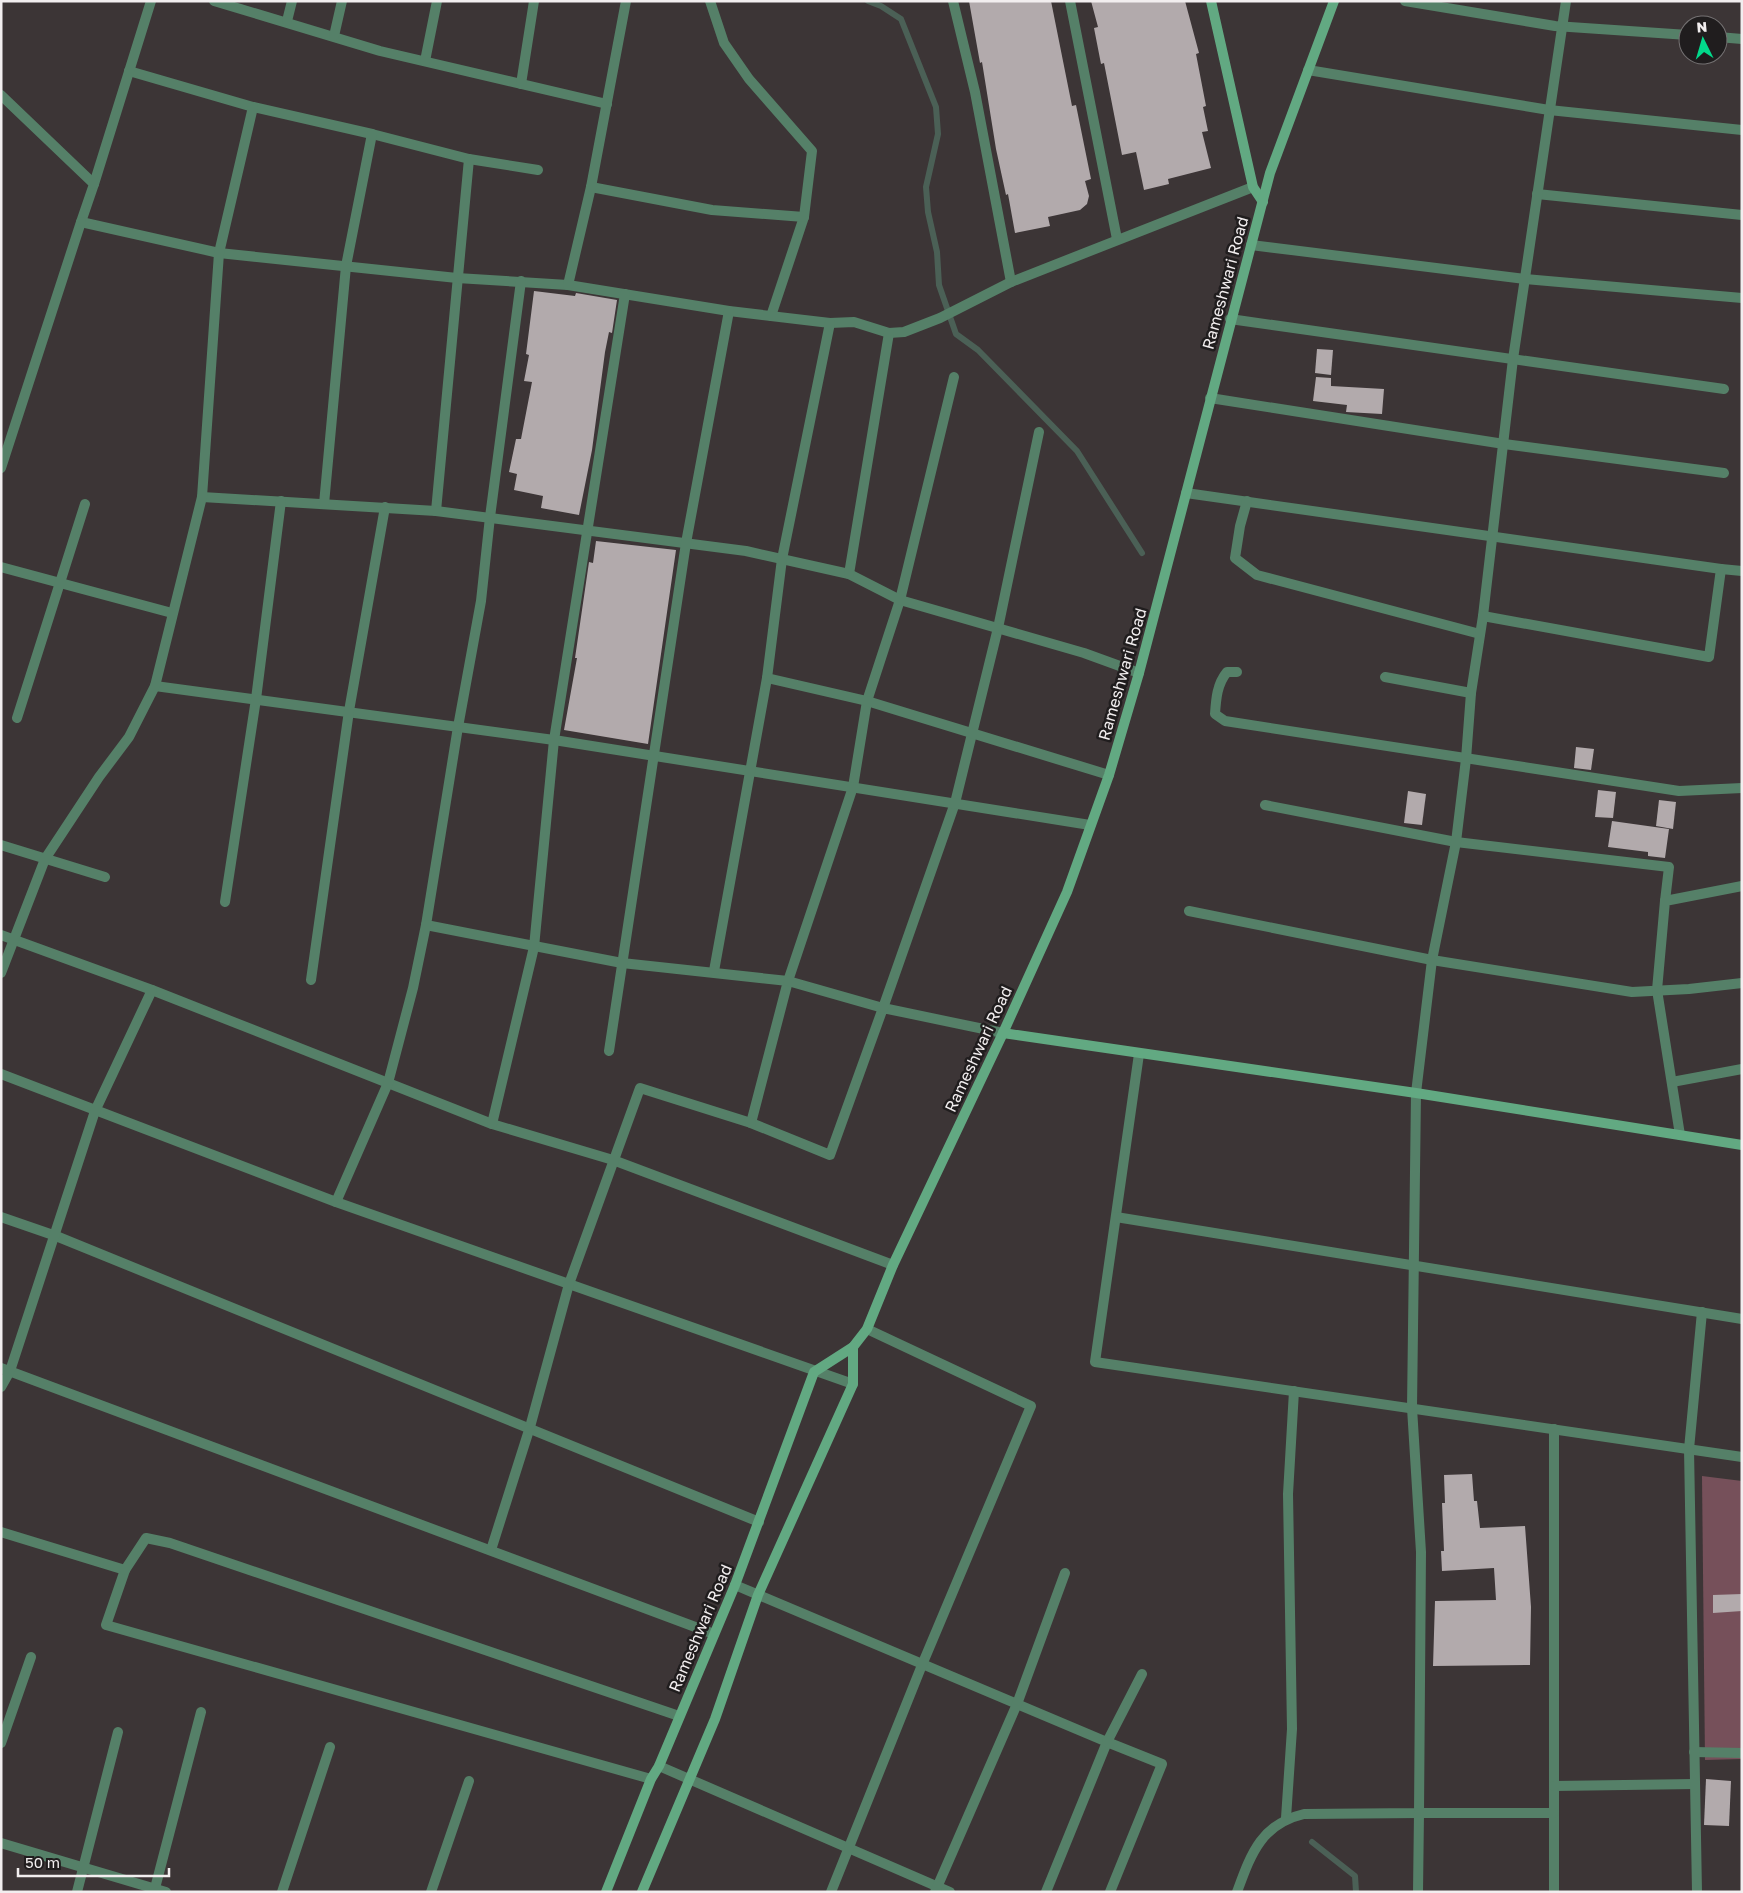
<svg xmlns="http://www.w3.org/2000/svg" width="1743" height="1893" font-family="'Golos Text',sans-serif">
<style>
.green{fill:#76505a}
.lines{fill:none;stroke-linecap:round;stroke-linejoin:round}
.stream{stroke:#4b6056;stroke-width:6}
.building{fill:#b2aaac}
.street{stroke:#558068;stroke-width:10}
.secondary{stroke:#62a982;stroke-width:10}
.labels{text-anchor:middle;stroke-width:5;stroke-linejoin:round;paint-order:stroke}
.street-label{font-size:16px;fill:#f2eeef;stroke:#201d1e}
</style>
<rect width="100%" height="100%" fill="#3c3536"/>
<polygon class="green" points="1702,1476 1742,1481 1742,1759 1705,1760"/>
<g class="lines">
<g class="stream">
<polyline points="868,1 881,6 901,19 936,107 938,134 926,187 928,212 937,252 939,285 956,334 978,350 1077,451 1142,553"/>
<polyline points="1312,1842 1355,1876 1356,1892"/>
</g>
</g>
<g class="building">
<polygon points="969,1 1051,1 1072,106 1076,105 1091,179 1085,181 1089,196 1087,204 1080,210 1048,217 1050,226 1015,233 1008,194 1006,195 996,149 982,62 980,63"/>
<polygon points="1091,1 1185,1 1199,53 1196,54 1206,106 1203,107 1208,131 1202,132 1211,168 1168,179 1169,184 1144,190 1136,152 1122,155 1104,63 1101,64 1094,28 1098,27"/>
<polygon points="534,291 575,296 576,293 617,300 612,333 609,332 605,352 592,450 579,515 541,508 543,496 514,490 517,474 509,472 516,439 521,439 532,382 524,381 529,355 526,354"/>
<polygon points="1317,349 1333,350 1331,375 1315,373"/>
<polygon points="1316,377 1331,378 1331,386 1384,389 1382,414 1346,412 1347,405 1313,401"/>
<polygon points="596,541 676,550 648,744 564,730 577,658 575,658 589,562 593,563"/>
<polygon points="1576,747 1594,749 1591,770 1574,768"/>
<polygon points="1598,790 1616,792 1613,818 1595,817"/>
<polygon points="1408,791 1426,794 1422,825 1404,823"/>
<polygon points="1659,800 1676,802 1673,829 1656,826"/>
<polygon points="1612,821 1669,829 1665,858 1648,856 1648,852 1608,847"/>
<polygon points="1472,1474 1474,1501 1477,1501 1480,1528 1525,1526 1531,1607 1530,1665 1433,1666 1435,1601 1496,1600 1494,1568 1442,1571 1441,1551 1444,1551 1442,1503 1445,1503 1444,1475"/>
<polygon points="1742,1594 1742,1611 1713,1613 1713,1595"/>
<polygon points="1706,1779 1731,1781 1729,1826 1704,1825"/>
</g>
<g class="lines">
<g class="street">
<polyline points="214,1 380,51 607,104"/>
<polyline points="710,1 724,43 749,79 812,151 804,217 771,316"/>
<polyline points="953,1 975,92 1011,282"/>
<polyline points="1070,1 1117,239"/>
<polyline points="1405,1 1555,26 1688,35"/>
<polyline points="287,21 292,1"/>
<polyline points="334,36 342,1"/>
<polyline points="1718,37 1742,39"/>
<polyline points="425,61 437,1"/>
<polyline points="1308,70 1549,110 1742,130"/>
<polyline points="129,71 253,107 372,134 469,159 436,511"/>
<polyline points="521,84 534,1"/>
<polyline points="1,95 94,184 81,222 219,253 457,278 568,285 729,311 830,323 854,322 889,333 904,332 940,318 1011,282 1253,187"/>
<polyline points="469,159 538,170"/>
<polyline points="94,184 151,1"/>
<polyline points="591,187 712,210 804,217"/>
<polyline points="1537,194 1742,215"/>
<polyline points="1251,245 1525,279 1742,298"/>
<polyline points="521,281 490,517 481,601 458,727 426,925 622,963 788,981 751,1123 830,1155 883,1008 1003,1033"/>
<polyline points="568,285 591,187 626,1"/>
<polyline points="1230,319 1724,389"/>
<polyline points="954,377 900,600 867,701 853,787 788,981 883,1008 955,803 998,628 1039,432"/>
<polyline points="1210,398 1504,444 1724,473"/>
<polyline points="1,468 81,222"/>
<polyline points="1186,493 1721,569"/>
<polyline points="202,497 436,511 746,551 849,574 900,600 1084,653 1139,673"/>
<polyline points="1247,501 1240,526 1235,558 1257,575 1480,634"/>
<polyline points="324,504 346,266 372,134"/>
<polyline points="1,567 172,613"/>
<polyline points="849,574 889,333"/>
<polyline points="1483,616 1513,359 1566,1"/>
<path d="M1237,672H1227C1217,684 1216,699 1215,714L1225,721L1679,791L1742,788"/>
<polyline points="1385,677 1471,693"/>
<polyline points="767,678 867,701 1109,775"/>
<polyline points="155,686 554,740 1090,825"/>
<polyline points="17,718 85,504"/>
<polyline points="1265,805 1456,842 1669,867 1665,901"/>
<polyline points="1,845 105,877"/>
<polyline points="225,902 256,699 281,501"/>
<polyline points="1189,911 1432,960 1632,992 1689,989 1742,983"/>
<polyline points="1,935 152,990 492,1124 613,1160 893,1265"/>
<polyline points="714,971 767,678 782,559 830,323"/>
<polyline points="1,973 45,859 99,777 129,737 155,686 202,497 219,253 253,107"/>
<polyline points="311,980 349,711 385,507"/>
<polyline points="609,1051 686,543 729,311"/>
<polyline points="1139,1054 1095,1362 1742,1457"/>
<polyline points="1,1074 336,1202 853,1384"/>
<polyline points="1672,1082 1742,1069"/>
<polyline points="492,1124 534,947 554,740 625,294"/>
<polyline points="1680,1135 1657,990 1665,901 1742,886"/>
<polyline points="336,1202 388,1083 413,988 426,925"/>
<polyline points="1,1217 56,1236 759,1522"/>
<polyline points="1116,1217 1742,1319"/>
<polyline points="1,1368 714,1634"/>
<polyline points="1,1387 10,1371 95,1111 152,990"/>
<polyline points="1554,1429 1554,1892"/>
<polyline points="1,1532 125,1570 106,1625 651,1779"/>
<polyline points="491,1550 530,1427 569,1284 640,1088 751,1123"/>
<polyline points="125,1570 146,1538 170,1543 679,1716"/>
<polyline points="735,1585 1107,1742 1046,1892"/>
<polyline points="1,1743 31,1657"/>
<polyline points="1694,1752 1742,1753"/>
<polyline points="659,1766 950,1892"/>
<polyline points="1554,1786 1695,1784"/>
<polyline points="1286,1818 1292,1729 1288,1494 1294,1391"/>
<polyline points="1,1843 166,1892"/>
<polyline points="77,1892 118,1732"/>
<polyline points="154,1892 201,1712"/>
<polyline points="282,1892 330,1747"/>
<polyline points="431,1892 469,1781"/>
<polyline points="831,1892 922,1665 1031,1406 867,1329"/>
<polyline points="935,1892 1017,1704 1065,1573"/>
<polyline points="1110,1892 1162,1764 1107,1742 1142,1674"/>
<path d="M1237,1892C1251,1854 1261,1824 1304,1814L1419,1813L1421,1552L1412,1408L1416,1093L1432,960L1456,842L1466,759L1471,693L1483,616L1709,657L1721,569L1742,571"/>
<polyline points="1418,1892 1419,1813 1554,1813"/>
<polyline points="1697,1892 1689,1449 1702,1312"/>
</g>
<g class="secondary">
<polyline points="1211,1 1253,187 1263,202"/>
<polyline points="1003,1033 1416,1093 1742,1145"/>
<polyline points="606,1892 651,1779 659,1766 735,1585 814,1372 853,1347 867,1329 893,1265 1003,1033 1067,892 1109,775 1139,673 1270,173 1334,1"/>
<polyline points="642,1892 715,1719 758,1595 853,1384 853,1347"/>
</g>
</g>
<g class="labels">
<g class="street-label">
<text transform="translate(1225 283) rotate(-75)" y="6">Rameshwari Road</text>
<text transform="translate(1122 674) rotate(-74)" y="6">Rameshwari Road</text>
<text transform="translate(978 1049) rotate(-65)" y="6">Rameshwari Road</text>
<text transform="translate(700 1628) rotate(-67)" y="6">Rameshwari Road</text>
</g>
</g>
<rect width="1743" height="1893" fill="none" stroke="#f2eeef" stroke-width="5"/>
<g transform="translate(1703 40) rotate(355)"><circle r="24" fill="#201d1e" stroke="#747172"/>
<path d="M0-4L9 19L0 12L-9 19Z" fill="#02d98b"/>
<text y="-8" font-size="14" font-weight="bold" text-anchor="middle" fill="#f2eeef">N</text>
</g>
<path d="M18 1868v8h151v-8" fill="none" stroke="#f2eeef" stroke-width="2.5"/>
<text x="25" y="1868" font-size="15" fill="#f2eeef" stroke="#201d1e" stroke-width="4" paint-order="stroke">50 m</text>
</svg>
